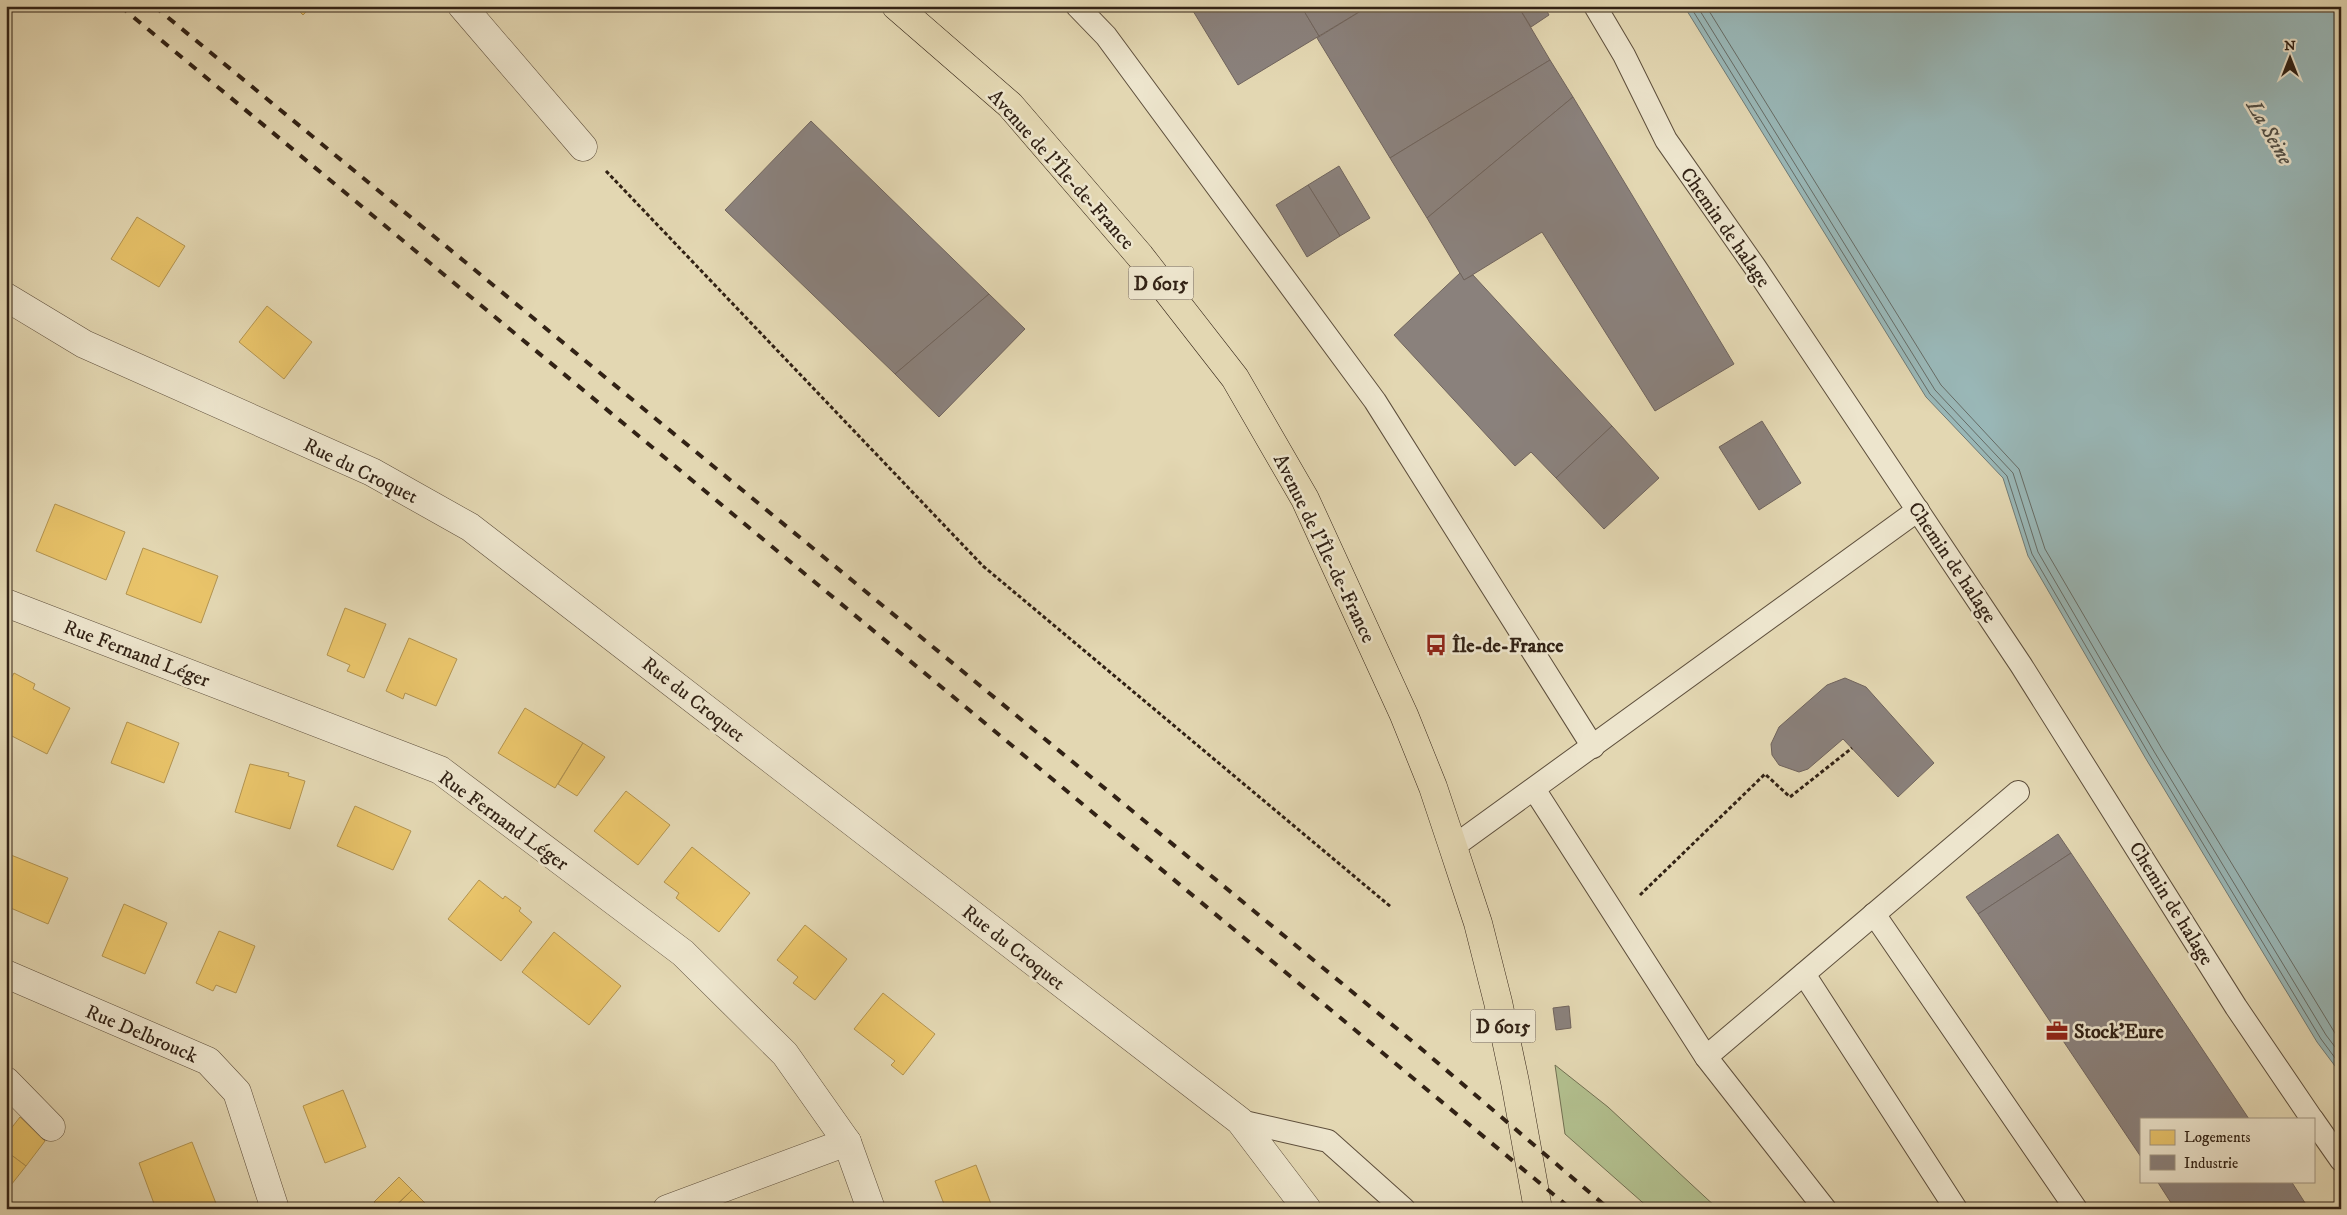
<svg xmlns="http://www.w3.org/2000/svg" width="2347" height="1215" font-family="'IM FELL DW Pica',serif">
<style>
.green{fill:#b2bf8e;stroke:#727052}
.water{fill:#99b7b7;stroke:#707b76}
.homes{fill:#e9c46a;stroke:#b29350}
.industry{fill:#8a817c;stroke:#70645d}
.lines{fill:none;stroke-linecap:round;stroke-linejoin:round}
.shore{stroke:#666c66;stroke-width:1}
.service-casing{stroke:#5e4f3c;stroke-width:24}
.minor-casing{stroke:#5e4f3c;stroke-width:29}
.primary-casing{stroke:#322215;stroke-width:29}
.path{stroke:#322215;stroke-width:3;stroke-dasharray:4 2.5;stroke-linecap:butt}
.service{stroke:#ede5cd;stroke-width:22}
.minor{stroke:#ede5cd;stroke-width:28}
.primary{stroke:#e3d7b2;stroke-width:28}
.rail{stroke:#322215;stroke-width:4;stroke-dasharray:9 9;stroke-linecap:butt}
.labels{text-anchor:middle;stroke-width:5;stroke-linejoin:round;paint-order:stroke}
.shield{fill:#ede5cd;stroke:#6a5c4c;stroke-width:1}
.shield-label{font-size:19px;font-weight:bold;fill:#322215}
.street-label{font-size:20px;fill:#322215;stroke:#ede5cd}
.poi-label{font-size:20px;font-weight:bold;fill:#322215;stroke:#ede5cd;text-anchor:start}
.water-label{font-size:21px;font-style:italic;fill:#514f46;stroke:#ede5cd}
</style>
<rect width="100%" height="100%" fill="#e3d7b2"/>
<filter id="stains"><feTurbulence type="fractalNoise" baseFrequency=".004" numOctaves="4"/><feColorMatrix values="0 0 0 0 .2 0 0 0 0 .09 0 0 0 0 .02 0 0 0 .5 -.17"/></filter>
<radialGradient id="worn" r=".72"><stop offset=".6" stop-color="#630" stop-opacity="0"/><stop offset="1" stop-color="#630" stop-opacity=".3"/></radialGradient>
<polygon class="green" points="1555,1065 1608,1107 1718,1209 1650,1209 1565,1134"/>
<polygon class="water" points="1684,6 2341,6 2341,1074 2317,1042 2146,759 2028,556 2003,478 1926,397"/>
<g class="homes">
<polygon points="294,6 312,6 303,15"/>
<polygon points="137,217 185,246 159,287 111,259"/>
<polygon points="267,306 312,342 284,379 239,342"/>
<polygon points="55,504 125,532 106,580 36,551"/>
<polygon points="143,548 218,576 201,623 126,594"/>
<polygon points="345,608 386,624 364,678 347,671 350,665 327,655"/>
<polygon points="409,638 457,659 436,706 405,693 403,699 386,691"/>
<polygon points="14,673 35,684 33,689 70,708 47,754 6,733 6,688"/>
<polygon points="525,708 583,743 555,788 498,753"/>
<polygon points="127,722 179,743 164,783 111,763"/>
<polygon points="583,743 605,757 577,796 558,784"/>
<polygon points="250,764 289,773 288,776 305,781 290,829 235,812"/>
<polygon points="626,791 670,825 638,865 594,831"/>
<polygon points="355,806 411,831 393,870 337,846"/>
<polygon points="692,847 750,893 719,932 676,898 679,893 664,882"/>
<polygon points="6,853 68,878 48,924 6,906"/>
<polygon points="479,880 503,899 505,896 521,908 519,911 532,922 501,961 448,919"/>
<polygon points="124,904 167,923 145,974 102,956"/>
<polygon points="805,925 847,959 815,1000 793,983 798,977 777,960"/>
<polygon points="219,931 255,946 236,993 216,985 213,991 196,983"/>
<polygon points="554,932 621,986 589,1025 522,972"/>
<polygon points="883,993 935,1034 903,1075 891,1065 895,1061 854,1029"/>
<polygon points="343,1090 366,1147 325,1163 303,1106"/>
<polygon points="20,1117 45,1141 26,1166 6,1151 6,1135"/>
<polygon points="192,1142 217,1206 209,1209 156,1209 139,1163"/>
<polygon points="6,1151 26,1166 11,1185 6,1182"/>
<polygon points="976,1165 993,1209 946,1209 935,1181"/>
<polygon points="399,1177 412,1190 392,1209 381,1209 374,1202"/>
<polygon points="412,1190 431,1209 393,1209"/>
</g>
<g class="industry">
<polygon points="1190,6 1301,6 1319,36 1238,85"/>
<polygon points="1301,6 1369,6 1319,36"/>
<polygon points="1369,6 1518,6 1550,60 1390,158 1317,38"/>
<polygon points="1518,6 1544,6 1549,15 1531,27"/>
<polygon points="1550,60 1573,97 1427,218 1390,158"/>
<polygon points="1573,97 1734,364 1655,411 1542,232 1464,280 1427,218"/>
<polygon points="811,121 989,294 895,374 725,210"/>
<polygon points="1339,166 1370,218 1340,236 1308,185"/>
<polygon points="1308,185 1340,236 1307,257 1276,205"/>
<polygon points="1460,273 1464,280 1473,275 1612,426 1556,478 1531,452 1515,466 1394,335"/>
<polygon points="989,294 1025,329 939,417 895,374"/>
<polygon points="1762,421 1801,483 1759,510 1719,447"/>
<polygon points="1612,426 1659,478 1604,529 1556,478"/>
<polygon points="1845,678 1866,687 1934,763 1898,797 1843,739 1808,769 1799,772 1779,765 1772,755 1771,744 1779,727 1827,685"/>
<polygon points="2058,834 2071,853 1978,914 1966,897"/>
<polygon points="2071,853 2215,1068 2249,1119 2141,1119 2141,1157 1978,914"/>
<polygon points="1569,1006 1571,1028 1556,1030 1553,1008"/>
<polygon points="2157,1181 2291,1181 2309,1209 2175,1209"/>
</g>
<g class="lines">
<g class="shore">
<polyline points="1690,6 1930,394 2007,476 2032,554 2150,756 2321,1039 2341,1066"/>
<polyline points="1697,6 1935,390 2013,473 2038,552 2155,753 2326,1035 2341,1055"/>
<polyline points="1706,6 1941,385 2019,469 2045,549 2162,749 2341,1043"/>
</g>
<g class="service-casing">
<g id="service">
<polyline points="1077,6 1106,36 1375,401 1593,747"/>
<polyline points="1595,6 1624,55 1666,140 1755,267 2021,665 2236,1007 2312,1119"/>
<polyline points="1534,789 1706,1057 1825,1209"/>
<polyline points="1453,847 1918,510"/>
<polyline points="1874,914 2076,1209"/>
<polyline points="1804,974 1956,1209"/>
<polyline points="1706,1057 2018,792"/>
<polyline points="2313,1120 2341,1160"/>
<polyline points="1240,1121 1328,1141 1404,1209"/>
</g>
</g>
<g class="minor-casing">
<g id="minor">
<polyline points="462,6 583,147"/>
<polyline points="6,297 84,344 372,472 470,527 1240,1121 1307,1209"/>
<polyline points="6,603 440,770 683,953 785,1054 847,1142 871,1209"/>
<polyline points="6,974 208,1061 237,1092 275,1209"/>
<polyline points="6,1081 51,1127"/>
<polyline points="667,1209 847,1142"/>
</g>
</g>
<g class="primary-casing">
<polyline id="primary" points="896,6 1010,105 1140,256 1235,378 1305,499 1404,715 1433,787 1453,847 1478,923 1498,1002 1515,1082 1538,1209"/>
</g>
<g class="path">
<polyline points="606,171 983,566 1391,907"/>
<polyline points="1640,895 1765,774 1790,797 1852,748"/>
</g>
<use href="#service" class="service"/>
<use href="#minor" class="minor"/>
<use href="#primary" class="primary"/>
<g class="rail">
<polyline points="120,6 1571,1209"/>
<polyline points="154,6 1418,1046 1609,1209"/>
</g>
</g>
<defs>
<g id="bus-bare" transform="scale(1.725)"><path d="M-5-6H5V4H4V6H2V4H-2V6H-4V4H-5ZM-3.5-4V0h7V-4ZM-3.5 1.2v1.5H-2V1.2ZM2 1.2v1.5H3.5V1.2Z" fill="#8f2418" stroke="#ede5cd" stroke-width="2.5" paint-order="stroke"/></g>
<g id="office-bare" transform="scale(1.725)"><path d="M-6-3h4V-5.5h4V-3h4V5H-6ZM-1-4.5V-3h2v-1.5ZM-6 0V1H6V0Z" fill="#8f2418" stroke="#ede5cd" stroke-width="2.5" paint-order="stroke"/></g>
</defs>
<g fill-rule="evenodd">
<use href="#bus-bare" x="1436" y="645"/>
<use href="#office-bare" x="2057" y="1031"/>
</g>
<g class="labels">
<g class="shield">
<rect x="1128.5" y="266.5" width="65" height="33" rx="4"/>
<rect x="1470.5" y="1009.5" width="65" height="33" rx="4"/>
</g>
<g class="shield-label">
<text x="1161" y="290">D 6015</text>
<text x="1503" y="1033">D 6015</text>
</g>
<g class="street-label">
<text transform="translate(1062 169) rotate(48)" y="7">Avenue de l'Île-de-France</text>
<text transform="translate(1726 227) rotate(55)" y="7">Chemin de halage</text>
<text transform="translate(361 470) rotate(26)" y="7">Rue du Croquet</text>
<text transform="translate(1325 548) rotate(64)" y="7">Avenue de l'Île-de-France</text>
<text transform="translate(1953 562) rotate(56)" y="7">Chemin de halage</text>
<text transform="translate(137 653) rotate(21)" y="7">Rue Fernand Léger</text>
<text transform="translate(694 699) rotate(38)" y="7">Rue du Croquet</text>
<text transform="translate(504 820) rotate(36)" y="7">Rue Fernand Léger</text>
<text transform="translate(2172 903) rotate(58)" y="7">Chemin de halage</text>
<text transform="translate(1014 947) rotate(38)" y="7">Rue du Croquet</text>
<text transform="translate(142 1033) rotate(23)" y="7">Rue Delbrouck</text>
</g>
<g class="poi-label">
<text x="1452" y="652">Île-de-France</text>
<text x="2074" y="1038">Stock'Eure</text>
</g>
<g class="water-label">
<text transform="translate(2270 132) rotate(60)" y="7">La Seine</text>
</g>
</g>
<rect width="2347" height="1215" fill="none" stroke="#e3d7b2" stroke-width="25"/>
<rect x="8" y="8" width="2332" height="1200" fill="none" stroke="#322215" stroke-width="2.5"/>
<rect x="12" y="12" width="2322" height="1190" fill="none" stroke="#322215"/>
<rect x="2140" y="1118" width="175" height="65" fill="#ede5cd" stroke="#a29783"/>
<rect x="2150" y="1130" width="25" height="15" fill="#e9c46a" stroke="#a29783"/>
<text x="2184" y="1142" font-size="15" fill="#322215">Logements</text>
<rect x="2150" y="1155" width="25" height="15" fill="#8a817c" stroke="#a29783"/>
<text x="2184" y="1168" font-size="15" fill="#322215">Industrie</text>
<g transform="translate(2290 58)" stroke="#ede5cd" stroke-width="4" paint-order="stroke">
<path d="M0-4L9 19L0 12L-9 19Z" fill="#322215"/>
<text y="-8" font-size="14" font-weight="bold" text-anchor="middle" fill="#322215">N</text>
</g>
<rect width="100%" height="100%" filter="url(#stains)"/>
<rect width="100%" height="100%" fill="url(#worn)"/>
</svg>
